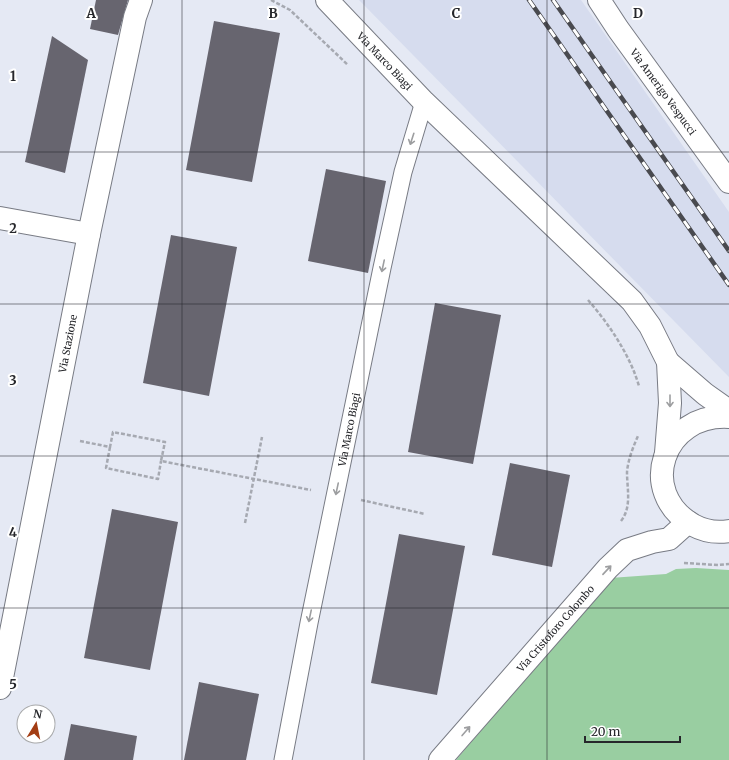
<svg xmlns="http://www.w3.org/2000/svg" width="729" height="760" font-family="Merriweather,serif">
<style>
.built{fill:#d6dcee}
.green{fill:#99cea1}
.building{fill:#67656f}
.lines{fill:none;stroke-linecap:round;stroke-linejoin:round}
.service-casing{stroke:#787b84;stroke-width:19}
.minor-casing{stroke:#787b84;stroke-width:24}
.path{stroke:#a6a9b1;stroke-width:2.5;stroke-dasharray:4 2;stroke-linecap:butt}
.service{stroke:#fff;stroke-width:17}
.minor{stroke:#fff;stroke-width:22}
.rail-casing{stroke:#494a4f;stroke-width:4.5}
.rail{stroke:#fff;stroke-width:3;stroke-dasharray:9;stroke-linecap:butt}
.oneway{stroke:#9d9ea0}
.grid{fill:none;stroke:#26272b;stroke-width:1;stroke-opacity:0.55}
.labels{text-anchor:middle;stroke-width:4;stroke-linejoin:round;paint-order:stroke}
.street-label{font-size:10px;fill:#26272b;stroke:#fff}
.grid-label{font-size:13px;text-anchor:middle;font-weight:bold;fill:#26272b;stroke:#fff;stroke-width:4;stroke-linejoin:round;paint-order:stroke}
</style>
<rect width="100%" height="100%" fill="#e5e9f4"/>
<polygon class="built" points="359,0 581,0 729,212 729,377"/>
<polygon class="green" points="696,568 729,570 729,760 456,760 610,578 666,574 676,569"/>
<g class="building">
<polygon points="96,0 128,0 118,35 90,29"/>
<polygon points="214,21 280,33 252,182 186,170"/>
<polygon points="52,36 88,60 65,173 25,162"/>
<polygon points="326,169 386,181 368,273 308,261"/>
<polygon points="171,235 237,247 209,396 143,383"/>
<polygon points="435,303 501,315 473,464 408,452"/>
<polygon points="510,463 570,475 552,567 492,555"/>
<polygon points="112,509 178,522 150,670 84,658"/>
<polygon points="399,534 465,546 437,695 371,683"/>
<polygon points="199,682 259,694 246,760 184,760"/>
<polygon points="71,724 137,736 133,760 64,760"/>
</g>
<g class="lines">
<g class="service-casing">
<g id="service">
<path id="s1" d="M283,760L309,623L382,268L403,172L424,102"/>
</g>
</g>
<g class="minor-casing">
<g id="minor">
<path id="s2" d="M327,0L424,102L632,301L650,326L668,362L670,403L666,453"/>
<path id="s3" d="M599,0L618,29L729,182"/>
<polyline points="0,218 89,234"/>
<polyline points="668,362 705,394 729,411"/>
<path d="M729,417C663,413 636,492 693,525C704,531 717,533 729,531"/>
<path id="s4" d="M0,688L89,234L135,17L141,0"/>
<path id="s5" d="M440,760L608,568L627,550L652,542L669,539L688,522"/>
</g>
</g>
<g class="path">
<polyline points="271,0 290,10 348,65"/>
<path d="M588,300C609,324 630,355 639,386"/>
<polyline points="80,441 110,447 113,432 165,442 161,461 311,490"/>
<polyline points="110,447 106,468 158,479 161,461"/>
<polyline points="361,500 425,514"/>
<path d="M621,521C632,507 627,489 627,472C628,460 633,447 638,436"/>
<polyline points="245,523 262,437"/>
<polyline points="684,563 718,565 729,564"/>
</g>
<use href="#service" class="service"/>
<use href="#minor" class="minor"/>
<g class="rail-casing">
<g id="rail">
<polyline points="529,0 729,285"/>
<polyline points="553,0 729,251"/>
</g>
</g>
<use href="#rail" class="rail"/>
</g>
<defs><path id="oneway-shaft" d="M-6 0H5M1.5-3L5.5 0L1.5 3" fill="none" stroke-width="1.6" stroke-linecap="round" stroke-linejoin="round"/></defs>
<g class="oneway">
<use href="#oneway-shaft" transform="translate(412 139) rotate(108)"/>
<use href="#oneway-shaft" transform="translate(383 266) rotate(102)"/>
<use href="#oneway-shaft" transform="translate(670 401) rotate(90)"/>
<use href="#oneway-shaft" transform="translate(337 489) rotate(102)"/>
<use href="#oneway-shaft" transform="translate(607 570) rotate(-47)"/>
<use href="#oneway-shaft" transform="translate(310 616) rotate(102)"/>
<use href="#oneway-shaft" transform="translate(466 731) rotate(-49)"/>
</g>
<path class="grid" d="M182,0V760M364,0V760M547,0V760M0,152H729M0,304H729M0,456H729M0,608H729"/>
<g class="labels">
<g class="street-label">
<text dy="4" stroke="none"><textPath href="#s2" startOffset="84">Via Marco Biagi</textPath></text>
<text dy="4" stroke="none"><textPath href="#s3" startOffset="112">Via Amerigo Vespucci</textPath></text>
<text dy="4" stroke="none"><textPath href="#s4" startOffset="351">Via Stazione</textPath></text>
<text dy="4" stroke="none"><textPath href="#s1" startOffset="337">Via Marco Biagi</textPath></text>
<text dy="4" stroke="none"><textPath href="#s5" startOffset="175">Via Cristoforo Colombo</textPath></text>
</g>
</g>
<g class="grid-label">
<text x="91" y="18">A</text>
<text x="273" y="18">B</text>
<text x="456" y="18">C</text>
<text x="638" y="18">D</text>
<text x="13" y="81">1</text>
<text x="13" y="233">2</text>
<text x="13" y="385">3</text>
<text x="13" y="537">4</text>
<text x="13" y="689">5</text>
</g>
<g transform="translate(36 724) rotate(10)"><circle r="19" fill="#ffffff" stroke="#a8a9aa"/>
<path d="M0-3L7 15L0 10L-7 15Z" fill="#a33d14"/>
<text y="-6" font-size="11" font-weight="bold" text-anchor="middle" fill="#26272b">N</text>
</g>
<path d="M585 736v6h95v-6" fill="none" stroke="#26272b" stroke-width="2"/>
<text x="591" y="736" font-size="12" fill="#26272b" stroke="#ffffff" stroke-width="3" paint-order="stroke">20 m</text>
</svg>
